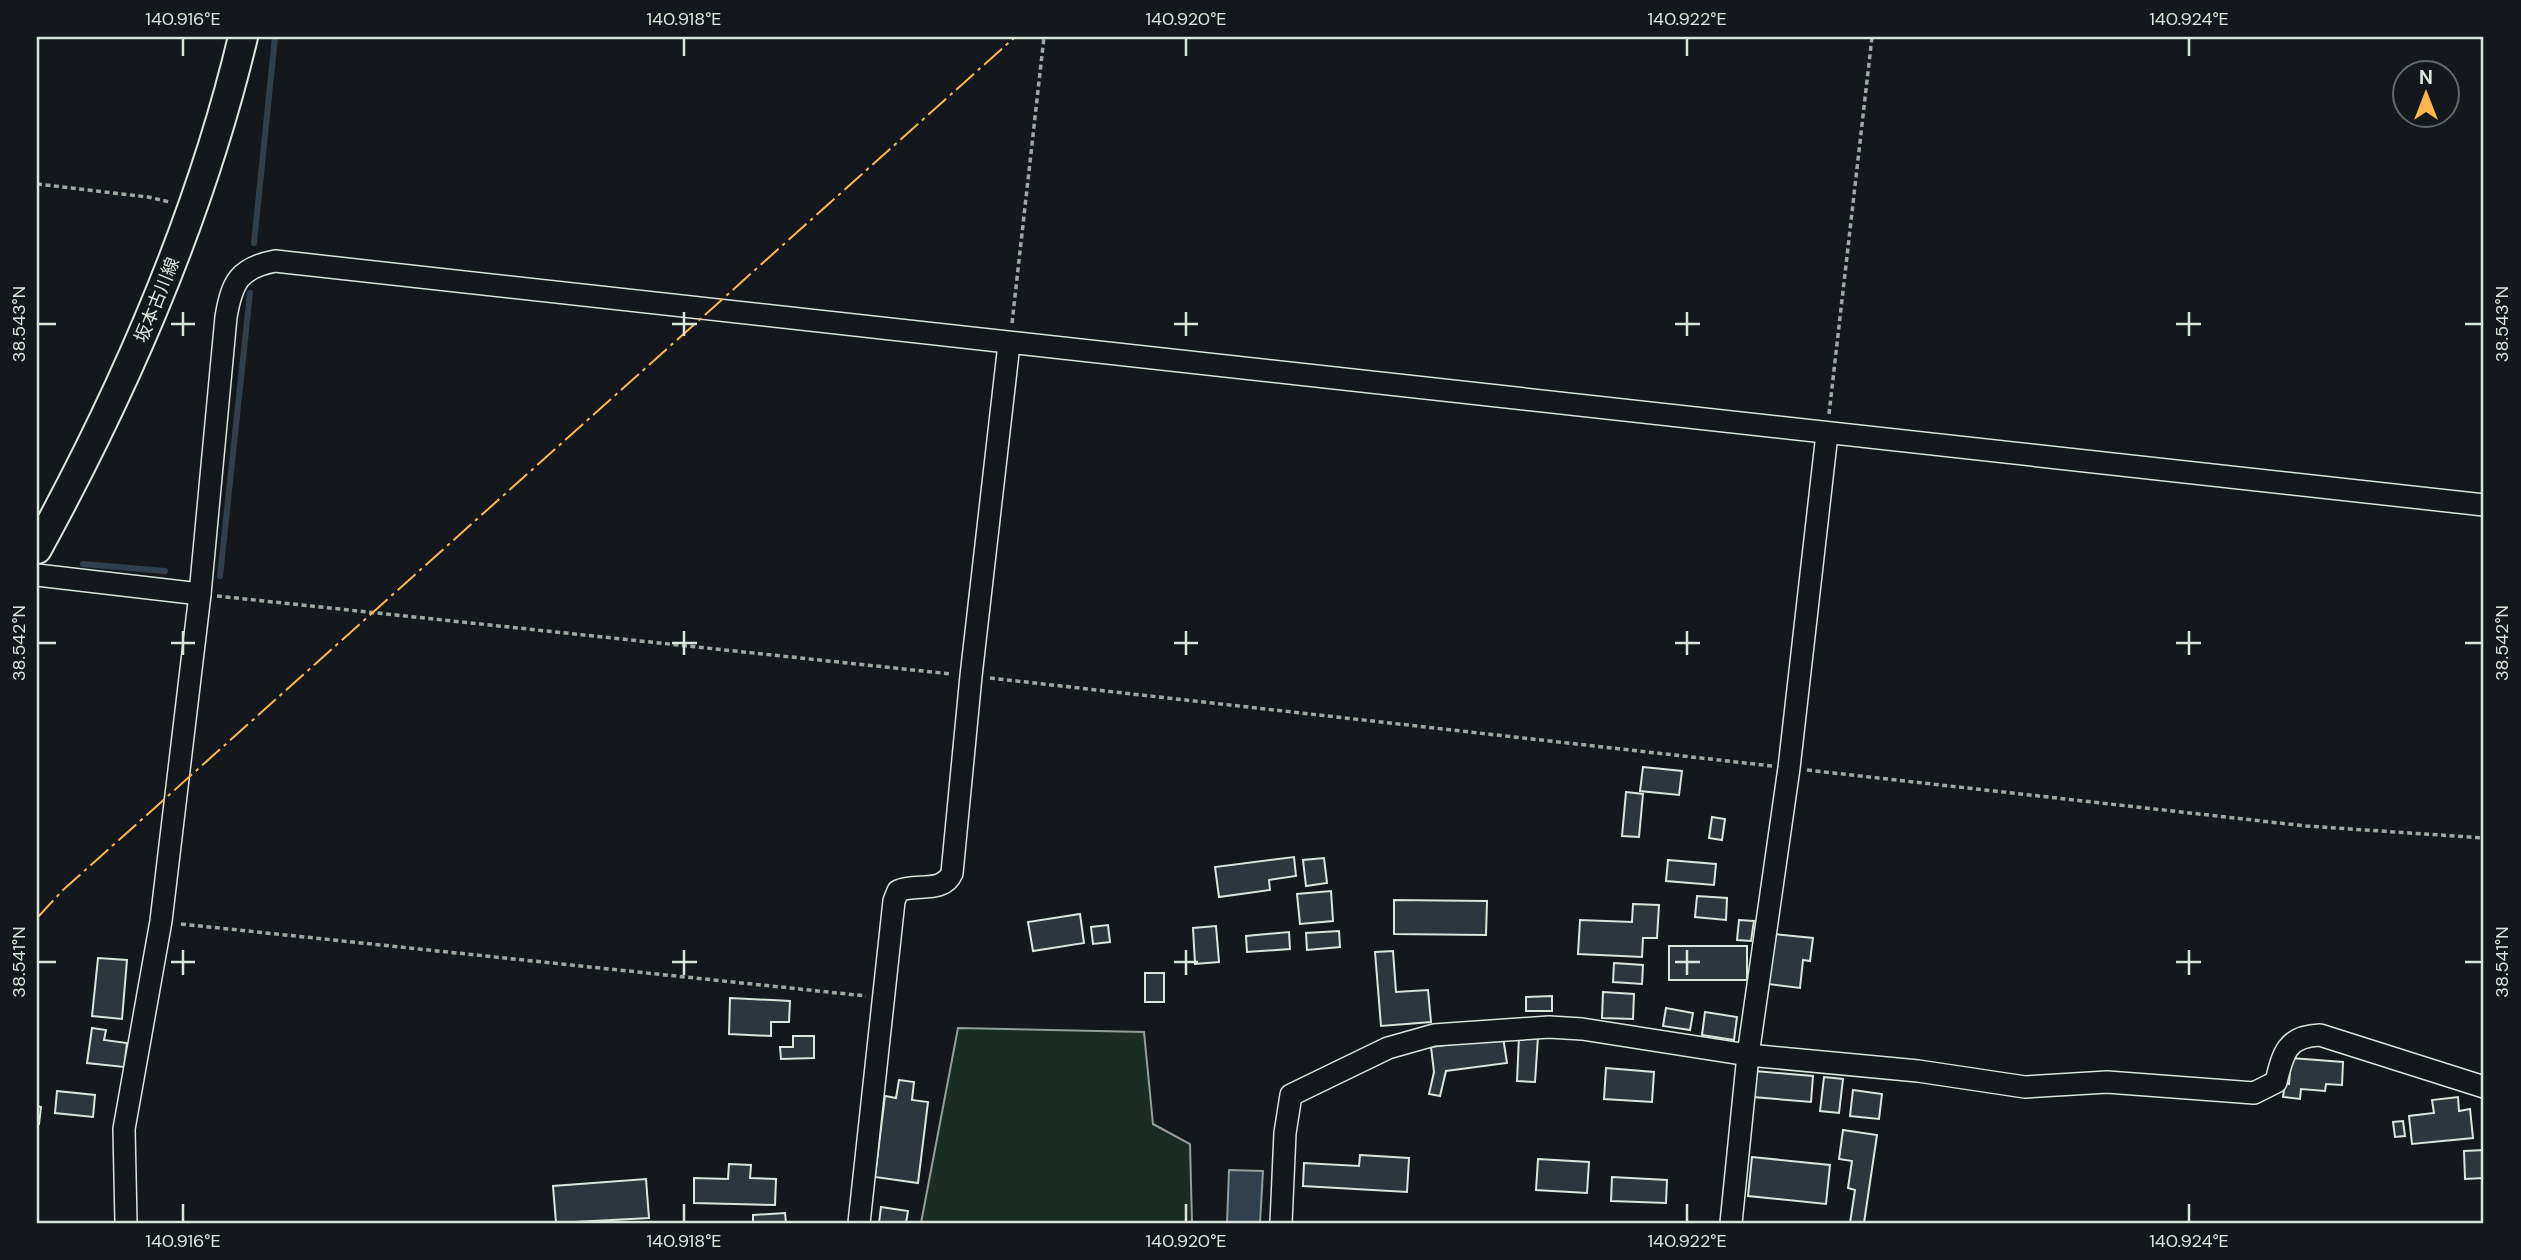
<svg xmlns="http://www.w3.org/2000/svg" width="2521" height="1260" font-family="'DM Sans','Noto Sans JP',sans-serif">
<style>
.green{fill:#1a2d24;stroke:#939e99;stroke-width:2}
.water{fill:#2f3f4d;stroke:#939e99;stroke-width:2}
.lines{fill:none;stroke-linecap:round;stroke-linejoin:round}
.stream{stroke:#2f3f4d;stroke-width:6}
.building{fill:#2c363c;stroke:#d8e6dc;stroke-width:2}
.minor-casing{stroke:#d8e6dc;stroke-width:24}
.major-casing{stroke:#d8e6dc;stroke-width:32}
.path{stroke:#9da8a2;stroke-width:3.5;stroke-dasharray:5 3.5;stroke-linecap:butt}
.minor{stroke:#14181c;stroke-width:21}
.major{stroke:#14181c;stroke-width:28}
.power{stroke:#ffb74d;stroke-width:2;stroke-dasharray:24 5 3.5 5;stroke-linecap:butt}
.ticks{fill:none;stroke:#d8e6dc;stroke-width:2.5}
.labels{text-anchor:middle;stroke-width:5;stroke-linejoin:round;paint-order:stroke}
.street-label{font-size:18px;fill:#d8e6dc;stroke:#14181c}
.neatline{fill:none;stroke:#d8e6dc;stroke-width:2.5}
.ticks-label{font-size:18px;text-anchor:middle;fill:#d8e6dc}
</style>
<rect width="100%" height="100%" fill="#14181c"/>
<polygon class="green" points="958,1028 1144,1032 1153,1124 1190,1144 1192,1223 921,1223"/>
<polygon class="water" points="1229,1170 1263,1171 1260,1223 1227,1223"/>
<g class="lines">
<g class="stream">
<polyline points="254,243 275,37"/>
<polyline points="83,564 165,571"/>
<polyline points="220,576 250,293"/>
</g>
</g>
<g class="building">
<polygon points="1643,767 1682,771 1679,795 1640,791"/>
<polygon points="1626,792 1643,794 1639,837 1622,836"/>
<polygon points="1712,817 1725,819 1722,840 1709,838"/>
<polygon points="1294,857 1296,876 1269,880 1270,890 1219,897 1215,867"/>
<polygon points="1324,858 1327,883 1306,886 1303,860"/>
<polygon points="1668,860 1716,864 1714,885 1666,881"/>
<polygon points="1331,891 1333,921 1300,924 1297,894"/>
<polygon points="1697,896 1727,898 1726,920 1695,917"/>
<polygon points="1394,900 1487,901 1486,935 1394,934"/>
<polygon points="1633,904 1659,905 1657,938 1643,938 1642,957 1578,954 1580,920 1632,922"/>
<polygon points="1080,914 1084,943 1033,951 1028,922"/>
<polygon points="1739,920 1754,921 1751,941 1737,940"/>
<polygon points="1108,925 1110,942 1093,944 1091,927"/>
<polygon points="1216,926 1219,962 1195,964 1193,928"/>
<polygon points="1339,931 1340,947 1307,950 1306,933"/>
<polygon points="1289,932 1290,949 1247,952 1246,936"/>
<polygon points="1774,934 1813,938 1810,961 1803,960 1800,988 1768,984"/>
<rect x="1669" y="946" width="78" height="34"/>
<polygon points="1393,951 1396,992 1428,990 1431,1022 1381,1026 1375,952"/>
<polygon points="98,958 127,960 122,1019 92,1016"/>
<polygon points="1614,963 1643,965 1642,984 1613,982"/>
<rect x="1145" y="973" width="19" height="29"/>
<polygon points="1603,992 1634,994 1633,1019 1602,1018"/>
<polygon points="1552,996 1552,1011 1526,1011 1526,997"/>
<polygon points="730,998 790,1001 789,1022 771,1022 771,1036 729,1034"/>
<polygon points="1666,1008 1693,1013 1690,1030 1663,1026"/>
<polygon points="1705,1012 1737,1017 1734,1040 1702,1035"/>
<polygon points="92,1028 106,1030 104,1040 127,1043 124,1067 87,1063"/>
<polygon points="793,1036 814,1036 814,1058 781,1059 780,1047 793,1047"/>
<polygon points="1519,1036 1538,1037 1535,1082 1517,1081"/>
<polygon points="1503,1037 1507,1063 1446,1071 1440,1096 1429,1094 1434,1072 1431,1047"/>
<polygon points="2291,1058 2343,1062 2342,1085 2326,1084 2325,1091 2301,1089 2300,1099 2283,1097 2285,1083 2289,1084"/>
<polygon points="1606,1068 1654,1072 1652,1102 1604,1099"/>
<polygon points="1755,1071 1813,1076 1811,1102 1753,1097"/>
<polygon points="1824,1077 1843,1079 1839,1113 1820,1111"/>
<polygon points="899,1080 914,1082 912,1100 928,1102 918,1183 875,1177 885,1096 896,1098"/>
<polygon points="1853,1090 1882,1094 1879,1119 1850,1116"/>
<polygon points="57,1091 95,1095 93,1117 55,1113"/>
<polygon points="2458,1097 2459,1111 2470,1109 2473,1138 2412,1144 2409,1116 2434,1113 2432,1100"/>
<polygon points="37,1106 41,1107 39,1124 37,1124"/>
<polygon points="2403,1121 2405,1136 2395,1137 2393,1122"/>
<polygon points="1843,1130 1877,1135 1864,1223 1850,1223 1855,1190 1848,1188 1852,1161 1839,1159"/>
<polygon points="2484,1150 2484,1178 2465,1179 2464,1151"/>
<polygon points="1360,1155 1409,1158 1407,1192 1303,1186 1304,1163 1359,1166"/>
<polygon points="1752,1157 1830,1165 1826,1204 1748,1196"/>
<polygon points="1538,1159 1589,1162 1587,1193 1536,1190"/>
<polygon points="729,1164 751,1165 750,1178 776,1179 775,1205 694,1203 694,1178 728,1179"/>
<polygon points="1612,1177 1667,1180 1666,1203 1611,1201"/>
<polygon points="646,1179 649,1218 556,1223 553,1186"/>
<polygon points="881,1207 908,1211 906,1223 879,1223"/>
<polygon points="785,1213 786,1223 753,1223 753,1215"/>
</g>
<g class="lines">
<g class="minor-casing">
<g id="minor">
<polyline points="37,575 200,594"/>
<path d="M126,1223L124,1129L161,921L200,594L226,317C232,282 239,268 275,261L2484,505"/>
<path d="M859,1223L894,901L898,891C916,883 943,894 952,873L971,676L1009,344"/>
<path d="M1281,1223L1285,1133L1291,1095L1388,1048L1434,1035L1549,1027L1582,1029L1748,1055L1918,1071L2025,1087L2107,1082L2254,1093L2276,1082C2283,1053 2287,1036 2320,1035L2484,1087"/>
<polyline points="1731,1223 1748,1055 1789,768 1827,434"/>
</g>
</g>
<g class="major-casing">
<path id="major" d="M37,549C126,387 200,217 243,37"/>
</g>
<g class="path">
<polyline points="37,184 148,197 170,202"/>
<polyline points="1012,323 1044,37"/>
<polyline points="1829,414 1872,37"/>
<polyline points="217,596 951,674"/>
<polyline points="990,678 1772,766"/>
<polyline points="1807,770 2306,826 2484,838"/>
<polyline points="181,924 866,996"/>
</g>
<use href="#minor" class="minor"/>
<use href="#major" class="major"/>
<polyline class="power" points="37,918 63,890 1015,37"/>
</g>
<path class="ticks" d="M183,38V56M684,38V56M1186,38V56M1687,38V56M2189,38V56M183,312V336M684,312V336M1186,312V336M1687,312V336M2189,312V336M38,324H56M171,324H195M672,324H697M1174,324H1198M1675,324H1700M2176,324H2201M2465,324H2482M183,631V655M684,631V655M1186,631V655M1687,631V655M2189,631V655M38,643H56M171,643H195M672,643H697M1174,643H1198M1675,643H1700M2176,643H2201M2465,643H2482M183,950V975M684,950V975M1186,950V975M1687,950V975M2189,950V975M38,962H56M171,962H195M672,962H697M1174,962H1198M1675,962H1700M2176,962H2201M2465,962H2482M183,1204V1222M684,1204V1222M1186,1204V1222M1687,1204V1222M2189,1204V1222"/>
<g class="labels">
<g class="street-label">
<text transform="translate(157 300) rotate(-68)" y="6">坂本古川線</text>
</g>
</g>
<rect width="2521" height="1260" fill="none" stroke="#14181c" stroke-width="77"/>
<g transform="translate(2426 94)"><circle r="33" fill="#14181c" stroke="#626a69" stroke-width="2"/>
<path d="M0-5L12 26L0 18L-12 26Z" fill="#ffb74d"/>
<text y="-10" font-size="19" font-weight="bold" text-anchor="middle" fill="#d8e6dc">N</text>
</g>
<rect x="38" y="38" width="2444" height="1184" class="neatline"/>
<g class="ticks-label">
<text x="183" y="25">140.916°E</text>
<text x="684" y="25">140.918°E</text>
<text x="1186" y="25">140.920°E</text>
<text x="1687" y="25">140.922°E</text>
<text x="2189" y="25">140.924°E</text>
<text transform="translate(19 324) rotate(-90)" y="6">38.543°N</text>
<text transform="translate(2502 324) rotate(-90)" y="6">38.543°N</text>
<text transform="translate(19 643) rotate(-90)" y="6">38.542°N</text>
<text transform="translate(2502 643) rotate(-90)" y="6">38.542°N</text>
<text transform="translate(19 962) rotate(-90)" y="6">38.541°N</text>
<text transform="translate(2502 962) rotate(-90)" y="6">38.541°N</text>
<text x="183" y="1247">140.916°E</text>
<text x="684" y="1247">140.918°E</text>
<text x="1186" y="1247">140.920°E</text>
<text x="1687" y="1247">140.922°E</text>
<text x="2189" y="1247">140.924°E</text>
</g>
</svg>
